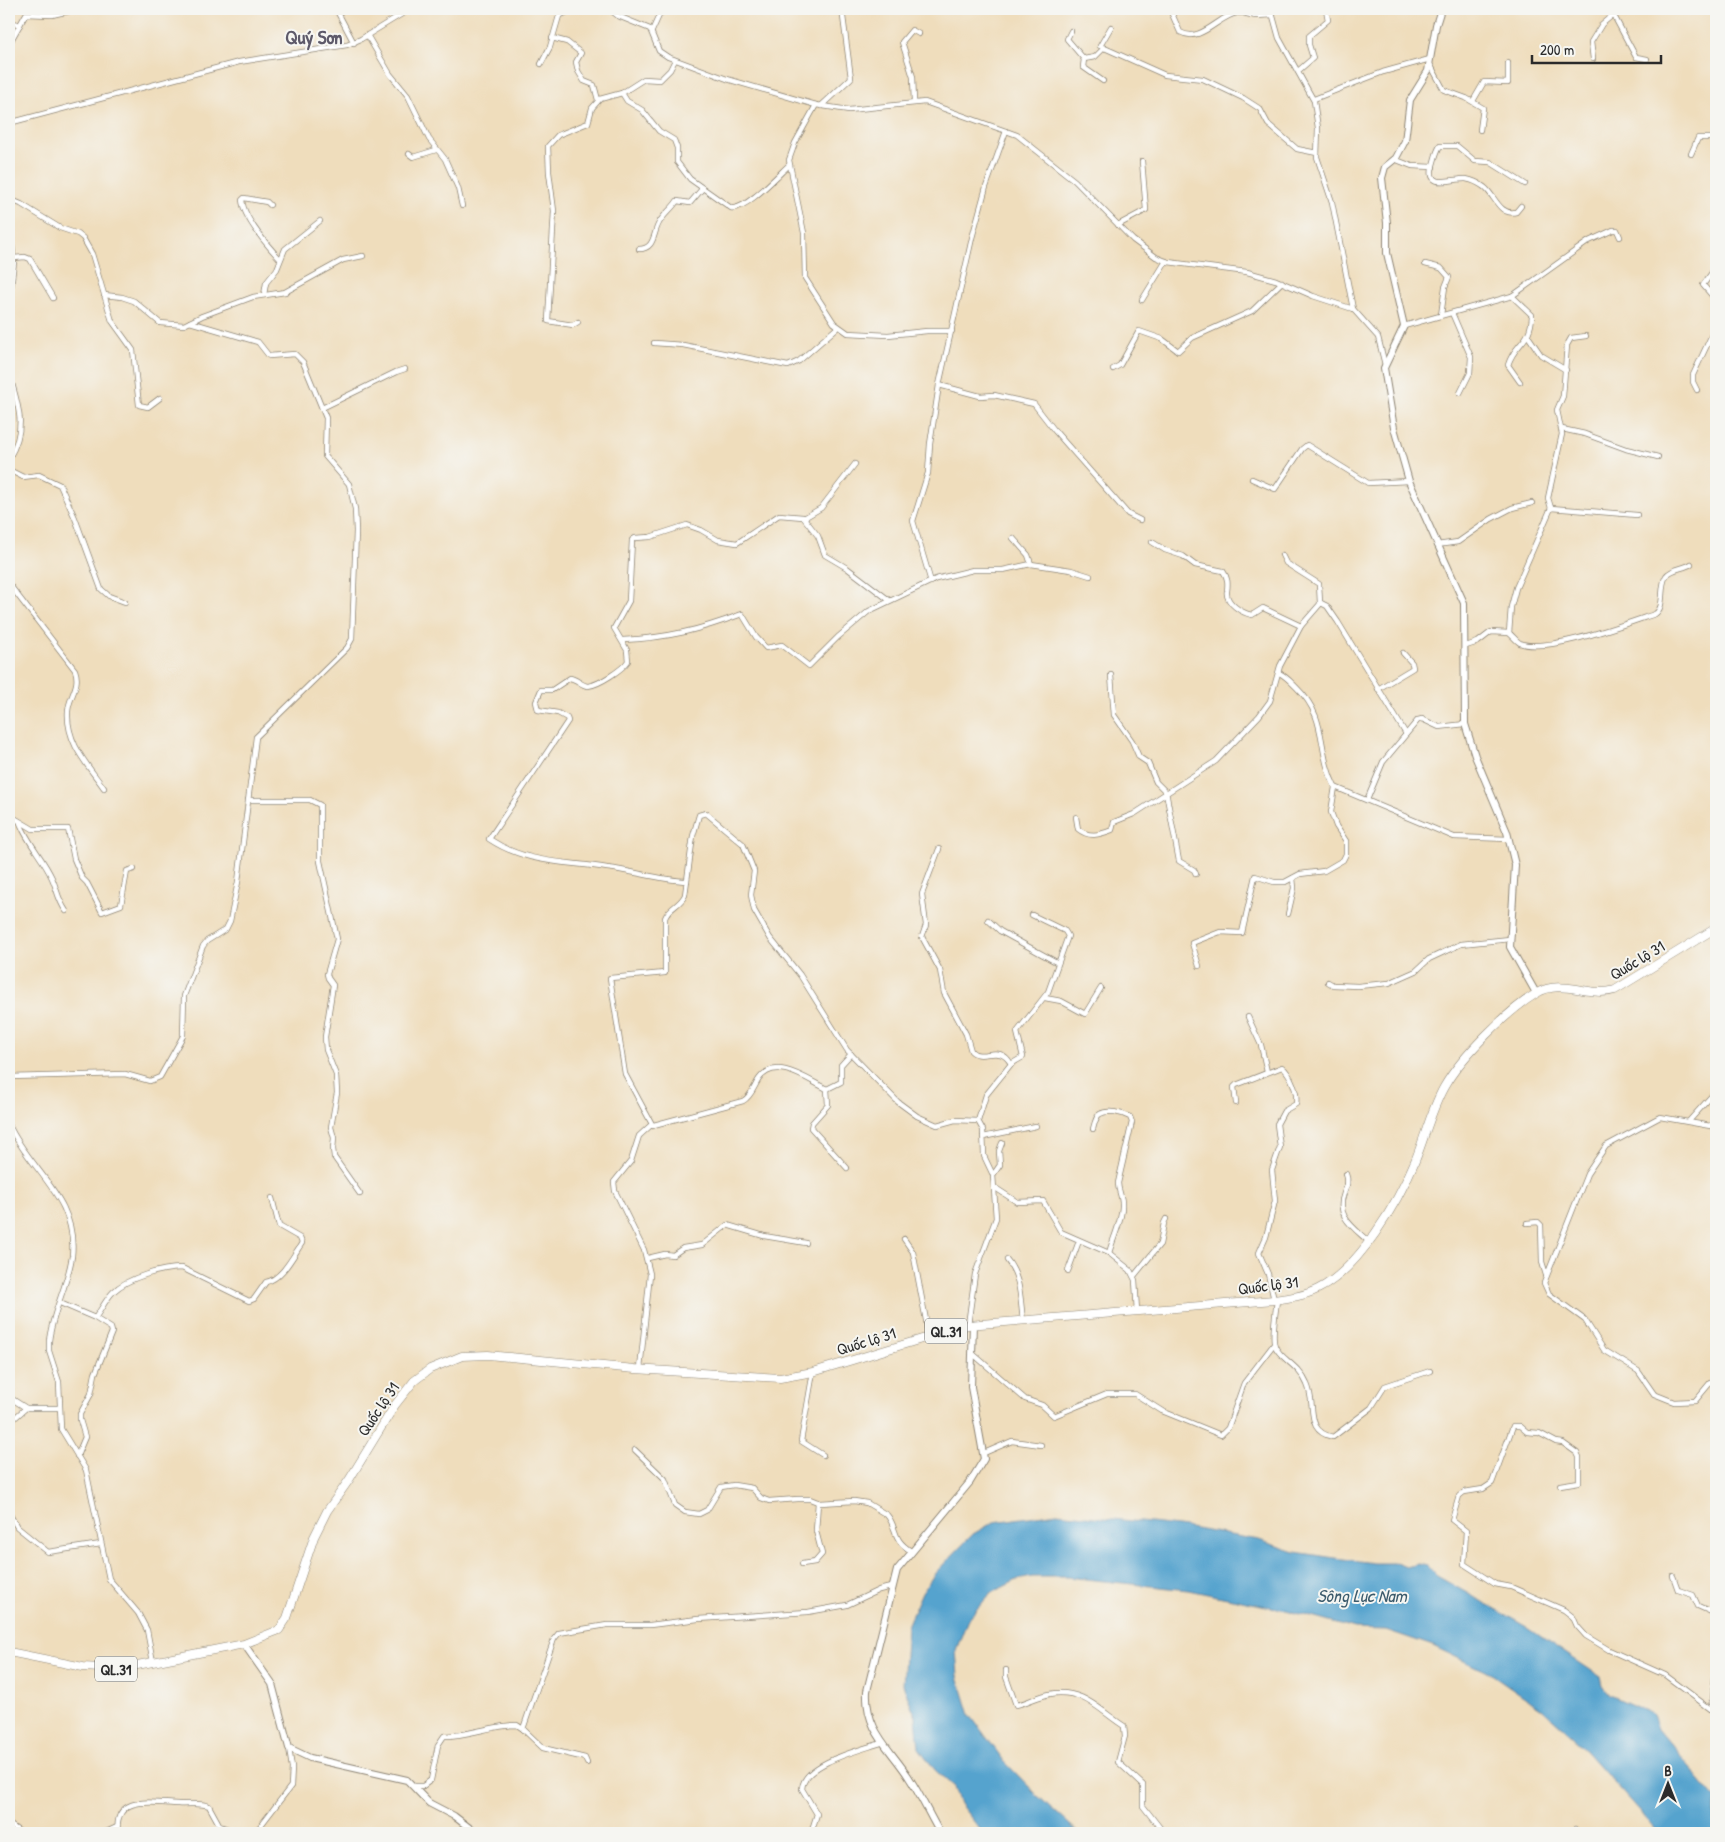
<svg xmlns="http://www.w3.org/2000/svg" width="1725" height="1842" viewBox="0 0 1725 1842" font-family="'Patrick Hand',sans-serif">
<rect width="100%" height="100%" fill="#f6f6f2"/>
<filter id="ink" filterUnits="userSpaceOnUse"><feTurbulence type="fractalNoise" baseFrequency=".02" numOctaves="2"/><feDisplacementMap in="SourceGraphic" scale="10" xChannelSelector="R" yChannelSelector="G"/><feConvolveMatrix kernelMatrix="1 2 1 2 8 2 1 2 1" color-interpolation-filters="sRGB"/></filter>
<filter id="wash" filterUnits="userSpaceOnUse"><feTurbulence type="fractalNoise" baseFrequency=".0096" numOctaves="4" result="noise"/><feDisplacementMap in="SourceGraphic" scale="20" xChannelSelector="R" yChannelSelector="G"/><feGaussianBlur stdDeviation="1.12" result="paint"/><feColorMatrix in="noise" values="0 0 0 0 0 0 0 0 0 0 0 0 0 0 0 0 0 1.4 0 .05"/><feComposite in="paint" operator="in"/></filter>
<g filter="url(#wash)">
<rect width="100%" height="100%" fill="#efddbc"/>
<!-- water -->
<path fill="#55a3ce" stroke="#40677c" d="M1057,1513L1178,1526L1259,1540L1295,1552L1335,1558L1374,1563H1396L1406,1567L1419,1564L1427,1566L1437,1576L1525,1626L1601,1677L1603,1686L1610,1695L1646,1711L1653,1716L1658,1729L1714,1796L1716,1799V1833H1659L1572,1736L1542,1709L1493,1675L1433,1646L1386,1630L1355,1629L1286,1610L1188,1590L1067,1577H1032L1017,1580L991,1593L968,1619L956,1650L958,1676L970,1715L1004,1761L1039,1797L1079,1833H983L960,1804L954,1787L935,1770L919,1748L916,1717L903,1685L907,1626L922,1592L936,1572L973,1534L994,1522Z"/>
</g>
<g filter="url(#ink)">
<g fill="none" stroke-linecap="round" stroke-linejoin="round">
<defs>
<g id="street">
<path d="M336,9L354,43"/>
<path d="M599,9H607"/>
<path d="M609,9L618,16L650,29L659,51L668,57L727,79L816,105L849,110L925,102L1017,135L1075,181L1133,240L1156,257L1168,262L1247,272L1276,280L1313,296L1353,309L1378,337L1385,365"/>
<path d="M1271,9L1279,38L1314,101L1318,128L1317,157L1332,202L1353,309"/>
<path d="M1172,14L1180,32C1201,44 1218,16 1237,13C1244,12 1250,16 1257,16C1262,16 1267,15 1273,15"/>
<path d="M1613,14L1636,57L1647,59"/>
<path d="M9,21L20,25"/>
<path d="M1111,27L1100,46L1165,75L1203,79L1243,98L1260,109L1268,124L1297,149L1317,153"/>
<path d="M652,31L662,9"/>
<path d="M1071,31L1067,39L1084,59L1095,57L1104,48"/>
<path d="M367,35L390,74L408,96L429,139L445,159L458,188L462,206"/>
<path d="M552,38L567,42L581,53L576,62L578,71L584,81L594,85L598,100"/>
<path d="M9,44L26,14L52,15L78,9"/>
<path d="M1084,59L1083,67L1103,81"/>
<path d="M1593,59L1591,42L1602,24L1620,9"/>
<path d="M541,64L550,47L559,16L573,9"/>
<path d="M1430,64L1444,90L1466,98L1483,108L1480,130"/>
<path d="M1298,71L1313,58L1309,45V36L1328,20L1326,9"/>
<path d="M622,93L627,101L642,110L659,131L674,140L677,148V162L690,179L731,208C745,211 777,176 789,165"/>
<path d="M1314,99L1383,72L1430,59"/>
<path d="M1473,101L1484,82L1508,83V63"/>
<path d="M914,102L913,77L902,42L912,30L919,34"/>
<path d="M816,105L795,143L789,160L804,233L805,278L834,323L848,333L888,335L927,331H952"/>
<path d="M821,106L851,78L842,9"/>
<path d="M9,123L239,62L347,45L361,39L410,9"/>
<path d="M409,154L413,157L436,150"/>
<path d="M1691,154L1698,138H1716"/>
<path d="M1394,159L1412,166L1433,167"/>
<path d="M9,199L21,204L60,228L78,234L83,238L92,254L112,321L133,350L139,405L148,407L160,398"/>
<path d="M270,205L267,202L244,198L242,200C244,219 267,245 280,259"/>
<path d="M1521,206L1516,212C1499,216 1495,195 1484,187C1480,184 1472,180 1466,179C1454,178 1425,191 1433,165C1435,159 1436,152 1440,146H1457L1475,161L1490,162L1525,184"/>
<path d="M9,220L14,262L9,304"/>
<path d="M1118,225L1146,210L1142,161"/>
<path d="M639,249C655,249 653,233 659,223C663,215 672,209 677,201L690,203L702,189"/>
<path d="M14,258L25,257L30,259L53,298"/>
<path d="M1425,264L1441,268L1449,277L1445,287L1441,315"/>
<path d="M1716,267L1703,285L1716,300"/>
<path d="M104,295L122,297L134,301L160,323L184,325L202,316L253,297L285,292L343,260L363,256"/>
<path d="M264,295L266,283L277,269L285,249L320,221"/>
<path d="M1512,296L1532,315C1531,344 1515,342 1508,365L1520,382"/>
<path d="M1142,300L1166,261"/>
<path d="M1452,313L1471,357L1470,373L1460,393"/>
<path d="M578,322L573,325L548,321L554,211L549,172L548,146L558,135L588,123L592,108L600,99L622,93L644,79L660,80L670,70L675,60"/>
<path d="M1404,326L1512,296L1589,241L1613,230H1617L1620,237"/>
<path d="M1528,336L1541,355L1566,370"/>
<path d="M654,343L683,345L788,366L799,361L838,327"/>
<path d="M1113,369L1120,365L1139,331L1162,339L1178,351L1192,338L1252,311L1282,282"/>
<path d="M9,373C18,406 28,427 9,458"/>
<path d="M939,385L980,396L994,395L1034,404L1055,431L1128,514L1140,520"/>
<path d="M1697,390L1693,382V375L1716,326"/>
<path d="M322,408L396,372L405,369"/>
<path d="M1562,429L1585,434L1626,449L1658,457"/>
<path d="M9,470L23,477L39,475L60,485L75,518L101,589L109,596L125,602"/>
<path d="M1252,479L1275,489L1302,449L1307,445L1368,483L1409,481"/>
<path d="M1551,508L1548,498L1562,434L1557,410L1563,396L1567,345L1571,338L1586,336"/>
<path d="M804,518L821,508L855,464"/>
<path d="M1013,538L1028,555L1031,564"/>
<path d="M1152,542L1165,550L1183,556L1195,565L1223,571C1228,578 1228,583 1227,591C1225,603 1242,613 1252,615L1263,608L1301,626"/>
<path d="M1437,545L1458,542L1491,519L1512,508L1532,503"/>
<path d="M1282,555L1286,563L1319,584L1320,603"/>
<path d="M931,582L913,521L928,473L930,444L939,385L972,238L986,187L1006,131"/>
<path d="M9,584L75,670C81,686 69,696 68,711C66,743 87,764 104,788"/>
<path d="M1509,633L1511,607L1516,588L1551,508L1637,515"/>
<path d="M623,640C667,638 700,630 742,614L756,637L766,648L782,645L809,666L838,637L869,611L936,579L973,570H1003L1031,564L1071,570L1090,576"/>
<path d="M1466,646L1478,642L1491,632L1509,633C1513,636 1516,641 1520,643C1546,654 1628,623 1655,614C1666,607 1659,587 1666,576C1672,568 1684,569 1691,564"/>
<path d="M1279,673C1286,676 1291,682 1297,688C1329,719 1316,750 1335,787L1454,837L1509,839"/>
<path d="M1111,675L1114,715L1132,741L1139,757L1148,763L1156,782L1166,792L1179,861L1194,870L1196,874"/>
<path d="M1378,689L1413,668L1412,663L1403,653"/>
<path d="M248,800H310L320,805V861L337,939L327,974L328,978L333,985L325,1037L326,1050L336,1075L337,1093L331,1127L334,1138L333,1149L334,1157L360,1194"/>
<path d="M1367,800L1383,762L1418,720L1422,719L1439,727L1465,724"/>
<path d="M1076,817L1078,829C1089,838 1099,835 1112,830L1114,822L1134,814L1216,761L1259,716L1270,701L1280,666L1301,626L1321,603L1327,606L1338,622L1406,734"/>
<path d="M9,819H16L33,829H68L74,859L82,878L87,883L102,912L121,905L127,871L134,869"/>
<path d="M20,823C29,845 43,858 52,878C57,889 58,900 66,911"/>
<path d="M939,849L922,894L926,925L922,937L940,970L944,993L966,1034L971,1051C982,1062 1000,1043 1011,1064L986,1095L978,1121"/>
<path d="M687,881C660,880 634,871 607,868C564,861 527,864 489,839L568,721L567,718L558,713L538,710L536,702L541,690H552L570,678C577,679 582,686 588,686C599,685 623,669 628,661L627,650L614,628L629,601L632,540L635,538L650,537L687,525L701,530L718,540L737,543L779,515L803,517L818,536L825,555L847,568L889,600"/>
<path d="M1288,914L1294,888L1293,878"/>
<path d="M988,920L1000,931L1058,963"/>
<path d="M1199,966L1192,943L1220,932L1242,933L1255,876L1274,882H1285L1300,874L1324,871L1343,860L1346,854V841L1336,826L1331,812L1335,787"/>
<path d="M1328,982L1333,985L1358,986L1389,983L1416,971L1429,959L1461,944L1510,939"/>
<path d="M1045,998L1061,1001L1085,1014L1101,988"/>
<path d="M1248,1017L1261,1045L1267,1072"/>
<path d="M1011,1064L1023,1057L1017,1032L1048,992L1068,936L1065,931L1032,915"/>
<path d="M9,1077L125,1074L150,1081L160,1077L183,1036L184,996L203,946L207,941L226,929L230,921L238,882L256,737L347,648L352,639L356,531L355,509L349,484L325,456L326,418L303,362L295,354L269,356L258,342L190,322"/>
<path d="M827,1089L828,1105L812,1123L811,1128L847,1168"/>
<path d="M1236,1103L1234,1087L1236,1085L1282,1067C1291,1074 1298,1093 1296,1104L1284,1111L1277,1124L1280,1147L1272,1170L1275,1201L1266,1237L1259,1253L1268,1274L1274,1300"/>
<path d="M1689,1121L1716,1091"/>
<path d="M9,1125C30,1171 78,1198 72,1256C68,1285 52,1312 49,1341V1351L59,1382L61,1429L86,1470L109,1579L138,1613L147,1630L153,1662"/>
<path d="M653,1126L625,1074L610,978L665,973V918C669,907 680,906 685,895L693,836L699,815L706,813L743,844L754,871L751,895L754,910L770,938L800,975L847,1050L898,1102L917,1116L937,1125L955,1120L978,1121L983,1130L984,1156L993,1175L996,1218L975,1274L968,1325"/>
<path d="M1716,1127L1660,1117L1606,1146L1587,1174L1544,1283L1549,1294L1585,1320L1604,1350L1638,1371L1654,1394L1674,1402L1695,1401L1710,1383L1716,1382"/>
<path d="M1093,1129C1094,1125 1096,1116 1100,1114C1108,1109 1122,1113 1130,1117L1132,1122L1118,1183C1118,1191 1122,1196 1122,1203C1123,1219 1113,1238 1109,1253"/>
<path d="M983,1137L1036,1126"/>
<path d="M1346,1174C1349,1181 1347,1186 1344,1193C1335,1216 1353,1227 1368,1241"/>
<path d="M993,1175L1000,1165L999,1151L1002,1143"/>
<path d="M994,1187L1017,1202L1043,1201L1061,1232L1109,1253L1130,1270L1135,1280L1137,1311"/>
<path d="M1527,1223L1538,1222L1541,1225L1542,1262L1546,1275"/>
<path d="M904,1239L913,1252L929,1336"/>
<path d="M648,1258L665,1254L673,1255L683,1248L702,1245L727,1225L764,1236L806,1243"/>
<path d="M1007,1260C1021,1277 1020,1298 1023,1320"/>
<path d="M1068,1271L1079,1241"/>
<path d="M1134,1276L1160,1244L1164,1223L1166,1219"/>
<path d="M1277,1300C1276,1311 1271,1337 1275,1346C1280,1359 1299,1365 1307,1384C1317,1406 1304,1431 1333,1437L1371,1408L1385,1386L1430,1371"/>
<path d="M60,1303L95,1318C101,1310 106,1299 113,1292C127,1278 162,1268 182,1268L249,1301L254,1299L266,1282C282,1279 293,1256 302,1243L300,1238L279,1226L272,1198"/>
<path d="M972,1353L1025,1399L1042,1405L1054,1416L1107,1394H1135L1162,1411L1221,1435L1228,1428L1244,1383L1274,1344"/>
<path d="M640,1369L650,1274L644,1250L615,1191L614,1182L631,1161L639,1136L650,1126L743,1101C752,1096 754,1086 759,1079C776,1055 809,1081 827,1089L841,1082V1065L851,1054"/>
<path d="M813,1372L801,1441L823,1455"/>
<path d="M9,1397L26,1408"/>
<path d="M9,1423L26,1408H59"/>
<path d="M635,1450L665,1479L675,1505L685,1512L699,1514L707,1510L721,1487L734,1485L752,1488L761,1498L769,1501L798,1499H810L820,1503L854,1501L867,1503L887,1515C898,1528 891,1539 911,1551"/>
<path d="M984,1453L1012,1441L1041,1445"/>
<path d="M77,1456L85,1437L80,1420V1414L91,1394L95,1374L112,1332L111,1328L95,1318"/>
<path d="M1560,1485L1579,1482V1457L1577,1453L1563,1443L1556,1442L1539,1433L1527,1432L1520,1426H1513L1492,1483L1483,1489L1464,1492L1459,1496L1452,1520L1466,1531L1464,1564L1495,1584L1511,1587L1564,1610L1573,1617L1577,1626L1586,1636L1609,1650L1665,1675L1716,1713"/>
<path d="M9,1513L17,1527L48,1552L101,1544"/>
<path d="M802,1564L815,1562L822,1554L816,1531L818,1502"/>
<path d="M1673,1576L1678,1590L1693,1595L1698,1606L1716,1614"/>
<path d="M1006,1670V1677L1016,1705C1027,1703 1038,1696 1050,1694C1083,1688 1100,1711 1124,1726L1125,1736L1118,1762L1143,1785V1806L1164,1833"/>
<path d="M1712,1710L1716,1665"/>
<path d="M523,1729L543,1748L585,1758L587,1763"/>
<path d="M413,1786H423L431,1780L438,1745L444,1736C469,1736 492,1725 517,1725L523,1729L554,1639L559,1633L607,1625H650L698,1619L808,1612L847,1605L879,1590L891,1587"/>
<path d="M9,1824L20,1832"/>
<path d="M104,1833L117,1827"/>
<path d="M118,1833C113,1794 152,1803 178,1804C188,1805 199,1802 209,1806L220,1826L239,1833"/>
<path d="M255,1833L291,1786L292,1768L289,1748"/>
<path d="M811,1833L817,1814L802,1789C803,1763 861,1750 881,1743"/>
<path d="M1572,1833L1576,1829"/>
</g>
<g id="secondary">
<path d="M1441,9L1436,25L1428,71L1410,100L1405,141L1396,158L1385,167L1382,178L1387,223V253L1404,326L1384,368L1394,428L1409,481L1464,603L1465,724L1475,756L1507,832L1515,865L1510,947L1536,993"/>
<path d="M244,1644L272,1684L289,1748L310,1758L407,1780L429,1803L454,1816L476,1833"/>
<path d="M940,1833C929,1814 920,1794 908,1776C889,1747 865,1730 867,1691L897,1570L970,1482L984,1459L971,1387L973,1324"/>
</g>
<path id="highway" d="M9,1652L83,1667L117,1669L244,1644L279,1630L287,1618L314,1537L327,1511L349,1480L395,1405L414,1381L430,1369L462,1356L488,1355L635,1369L780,1378L813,1372L968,1325L1274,1300C1289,1298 1304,1296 1318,1289C1359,1269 1398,1202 1415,1161C1425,1137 1431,1110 1444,1087C1461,1057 1507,1011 1537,993C1561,978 1590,998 1615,990L1716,928"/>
</defs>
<!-- street casing -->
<use href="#street" stroke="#8d8474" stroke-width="6"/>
<!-- secondary casing -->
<use href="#secondary" stroke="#8d8474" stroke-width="8"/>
<!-- highway casing -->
<use href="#highway" stroke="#8d8474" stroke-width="9"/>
<!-- street -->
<use href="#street" stroke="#fff" stroke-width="4.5"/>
<!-- secondary -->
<use href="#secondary" stroke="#fff" stroke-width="6"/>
<!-- highway -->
<use href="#highway" stroke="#fff" stroke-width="8"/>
</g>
</g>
<g text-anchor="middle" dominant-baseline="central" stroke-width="4" stroke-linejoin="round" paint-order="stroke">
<!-- shield labels -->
<g fill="#f6f6f2" stroke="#686867" stroke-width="1">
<rect x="925" y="1318.5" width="42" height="25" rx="4"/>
<rect x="95" y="1656.5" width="42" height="25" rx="4"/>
</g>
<g font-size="15" font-weight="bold" fill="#2b2b2b">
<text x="946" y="1331">QL.31</text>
<text x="116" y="1669">QL.31</text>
</g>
<!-- street labels -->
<g font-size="16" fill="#2b2b2b" stroke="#f6f6f2">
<text transform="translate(1637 960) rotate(-31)">Quốc lộ 31</text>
<text transform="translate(1268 1285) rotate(-7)">Quốc lộ 31</text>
<text transform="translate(866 1341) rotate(-17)">Quốc lộ 31</text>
<text transform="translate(378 1409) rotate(-56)">Quốc lộ 31</text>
</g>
<!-- water labels -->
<g font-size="18" font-style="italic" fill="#3c5b6c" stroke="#f6f6f2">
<text x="1362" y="1595">Sông Lục Nam</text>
</g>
<!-- quarter labels -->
<g font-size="19" font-weight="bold" fill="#5e5a6a" stroke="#f6f6f2">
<text x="314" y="37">Quý Sơn</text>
</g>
</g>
<!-- margin -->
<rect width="1725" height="1842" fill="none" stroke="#f6f6f2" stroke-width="30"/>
<!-- north arrow -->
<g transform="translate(1668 1784)" stroke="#f6f6f2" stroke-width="4" paint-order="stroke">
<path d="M0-4L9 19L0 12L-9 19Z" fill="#2b2b2b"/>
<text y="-8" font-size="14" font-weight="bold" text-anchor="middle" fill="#2b2b2b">B</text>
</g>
<!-- scale -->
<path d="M1532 55v8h129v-8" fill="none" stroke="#2b2b2b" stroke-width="2.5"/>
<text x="1540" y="55" font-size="15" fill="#2b2b2b" stroke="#f6f6f2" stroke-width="4" paint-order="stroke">200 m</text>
</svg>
